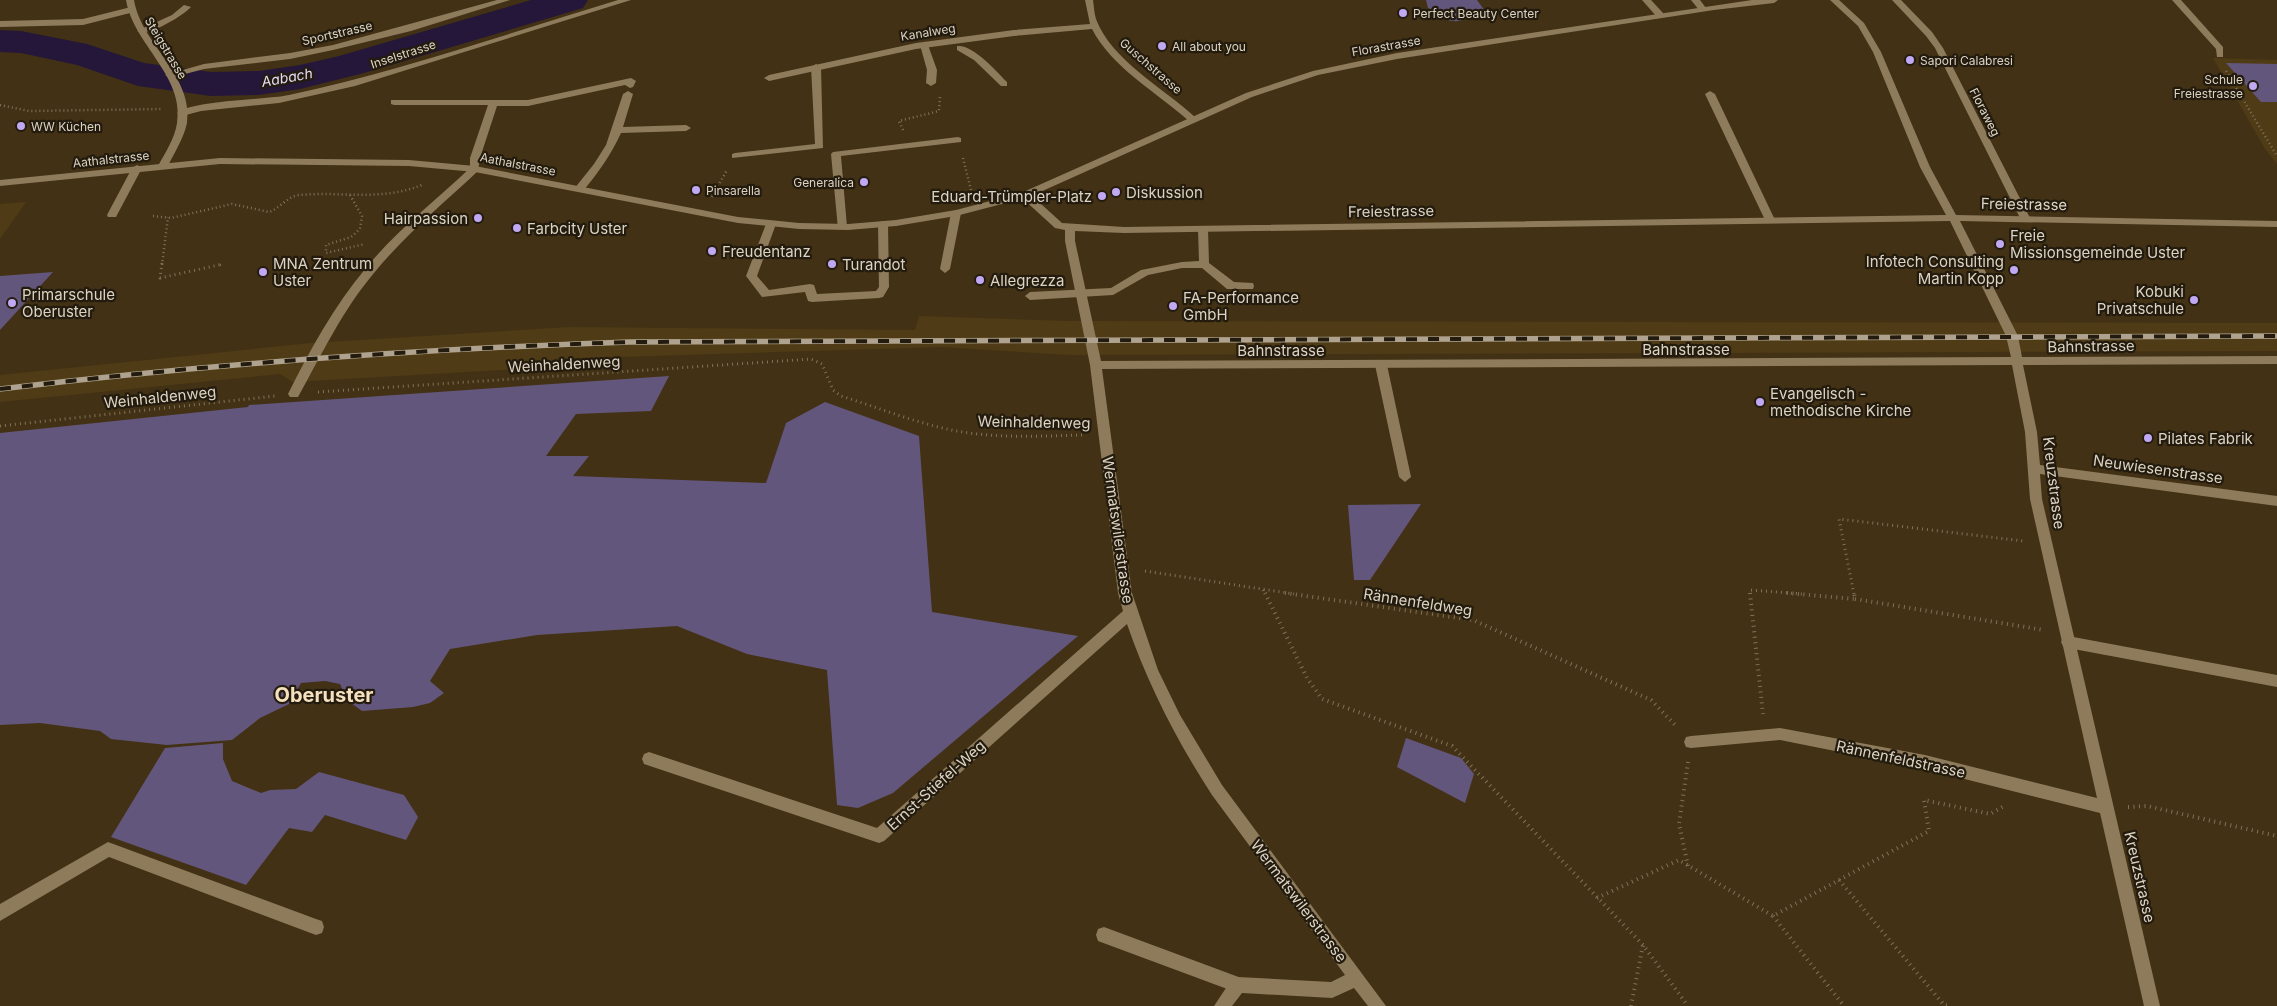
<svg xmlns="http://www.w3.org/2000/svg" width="2277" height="1006" viewBox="0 0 2277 1006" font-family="Inter,sans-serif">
<rect width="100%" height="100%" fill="#423114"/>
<!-- built -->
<g fill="#4f3b15">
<path d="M2213,58L2277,60V164L2265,149Z"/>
<path d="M26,202L0,239V204Z"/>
<path d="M919,316L1070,321L2277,323V351L1070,355L942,347L554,359L551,367L293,382L280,374L0,402V375L311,343L569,327L915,330Z"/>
</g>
<!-- green -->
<g fill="#63567c">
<path d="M1426,0H1477L1485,11C1458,23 1453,27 1428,8Z"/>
<path d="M2226,63L2277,64V102H2261Z"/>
<path d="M53,272L0,330V276Z"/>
<path d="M669,376L651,411L576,414L546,456H589L573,476L766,483L786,423L825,402L919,436L932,612L1078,636L893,793L858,808L837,805L827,670L747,654L677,626L537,635L450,649L430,681L444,693L430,703L413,707L362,711L347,700L340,684L325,681L301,683L289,704L260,718L232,740L167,745L111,739L100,731L40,723L0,725V433L248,407L249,405Z"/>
<path d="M1421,504L1370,580H1354L1348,505Z"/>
<path d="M1406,738L1461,758L1474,774L1465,803L1397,767Z"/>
<path d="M223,743V759L232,781L261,793L270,790L296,789L319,772L404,795L418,817L406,840L325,815L312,832L289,828L246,885L111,837L165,748Z"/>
</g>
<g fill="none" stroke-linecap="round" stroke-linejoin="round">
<!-- river -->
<path fill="#25173a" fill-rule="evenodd" d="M531,0H588L583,8L364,73L300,89L259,95L211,96L138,86L77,65L21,53L0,52V30L21,31L87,44L144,63L211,72L259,71L300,65L339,56Z"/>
<!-- path-far2 -->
<g stroke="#80725a" stroke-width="2.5" stroke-dasharray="1 3" stroke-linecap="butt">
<path d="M2226,71L2277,156"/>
<path d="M0,105L29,111L162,109"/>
<path d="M903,130L899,121L939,111L940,97"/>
<path d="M963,158L971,190"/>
<path d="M350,195L362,216L360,229L351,237L326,245V253L365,244"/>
<path d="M712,197L727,170"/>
<path d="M153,216L171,218L232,204L269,212C279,209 288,196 299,195C342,191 383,202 424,184"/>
<path d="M162,265L168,217"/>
<path d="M220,265L223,264"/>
</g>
<!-- path-far1 -->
<g stroke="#80725a" stroke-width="3" stroke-dasharray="1 4" stroke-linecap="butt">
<path d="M162,263L160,278L223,264"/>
<path d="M318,392L811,359L822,364L833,390L841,396C883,409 925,427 969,433C1007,438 1045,436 1083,435"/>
<path d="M0,426L275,396"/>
<path d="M1145,571L1294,594"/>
<path d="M1263,590L1265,594"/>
<path d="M1750,594V590L1802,594"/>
<path d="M1854,594L1839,519L2023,541"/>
</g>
<!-- path -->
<g stroke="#80725a" stroke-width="4" stroke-dasharray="1 4.5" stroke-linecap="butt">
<path d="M1265,593L1307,678L1322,699L1452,746L1643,945L1688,1006"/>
<path d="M1285,593L1473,620L1651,700L1677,727"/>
<path d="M1750,593L1763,714"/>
<path d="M1787,593L1855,599L1854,593"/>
<path d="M1855,599L2044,630"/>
<path d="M1688,762L1679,824L1688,866"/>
<path d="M2128,807L2147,806L2277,836"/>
<path d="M1839,880L1929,831L1924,800L1990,814L2006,805"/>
<path d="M1597,898L1679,860L1773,916L1839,880L1944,1005L1950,1006"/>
<path d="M1773,916L1844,1006"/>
<path d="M1631,1006L1643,945"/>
</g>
<!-- service -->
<g fill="#8e7b5c" fill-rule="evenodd">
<path d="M1642,0H1651L1663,13V17H1657Z"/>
<path d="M1691,0H1700L1706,8L1699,10Z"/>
<path d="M1892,0H1901L1932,32L1943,48L2030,218L2029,220H2021L1935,48L1926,36Z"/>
<path d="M2172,0H2181L2223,47V57H2217L2216,49Z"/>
<path d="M184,5L191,7C183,16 146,38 137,31L172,15Z"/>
<path d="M924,42L928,45L937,70L936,83L931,86L926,83L927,70L920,45Z"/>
<path d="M957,46C973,44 996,71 1007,82V86H1001L974,60L957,50Z"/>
<path d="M816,64L821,67L823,148L732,158V154L735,153L815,144L811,67Z"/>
<path d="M631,78L636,81L633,87L630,88L625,85L528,106H497L480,158L478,171C443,204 405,235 374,273C342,311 322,354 298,397H290L288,394C310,350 334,306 366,268C396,231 435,201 470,168V158L488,105H394L391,104V100H528Z"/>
<path d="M628,91L633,94L623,127L686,125L691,128L686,131L621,133C611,155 598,173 583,191H575L574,189L594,164L606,145L623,94Z"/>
<path d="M1710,91L1715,94L1775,220L1774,222L1770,223L1765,220L1705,94Z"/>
<path d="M958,137L961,138V142L841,156L847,227L846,229H838L831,154L833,152Z"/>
<path d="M137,165L142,168L117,215L116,217H108L107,215L132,168Z"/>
<path d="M956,210L961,213L950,269L945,273L940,269L951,213Z"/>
<path d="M771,221L776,224L757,276L769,290L810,284L814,285L817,294L876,291L879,287L878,224L883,221L888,224L889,287L883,297L879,298L812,302L808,301L805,292L762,297L746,276L766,224Z"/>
<path d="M1203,226L1208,229L1209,263L1234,282L1253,283L1254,286L1253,289H1227L1202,268H1182L1148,275L1113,295L1030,300L1025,296L1030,292L1111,288L1141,270L1182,262L1199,261L1198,229Z"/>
<path d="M1381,361L1387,365L1411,477L1405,482L1399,477L1375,365Z"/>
<path d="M2068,636L2277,675V687L2068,648L2063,646L2061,642L2063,638Z"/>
<path d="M108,842L316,919L322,921L324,927L322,933L316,935L109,857L0,921V904Z"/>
<path d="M1104,927L1244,979L1246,985L1244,991L1238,993L1098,941L1096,935L1098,929Z"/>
</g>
<!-- minor -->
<g fill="#8e7b5c" fill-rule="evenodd">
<path d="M497,0H510L411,31L333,50L290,59L204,69L170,78L165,75L204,64L290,53L333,45Z"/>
<path d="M618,0H631L355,86L279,103L201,111L182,116L177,113C193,100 265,100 289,95C400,71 509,33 618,0Z"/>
<path d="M1085,0H1093C1094,6 1094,13 1096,19C1111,60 1165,89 1196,118V122H1190C1158,93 1112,68 1092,29L1014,36L916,49L769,81L764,78L769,75L916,43L1014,30L1090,24Z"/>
<path d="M1830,0H1839L1864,23L1881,52L1930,167L1956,215L2277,221V227L1960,221L2018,336L2022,357L2277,356V364L2023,365L2037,432L2040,465L2277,496V506L2040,474L2042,499L2160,1006H2144L2100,813L1925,769L1780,740L1691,748L1686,747L1684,742L1686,737L1691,736L1780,728L1925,755L2097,798L2030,499L2025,432L2012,365L1102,369L1132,593L1158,670L1180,715L1222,785L1386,1006H1368L1354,988L1332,998L1242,993L1232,1006H1214L1232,979L1238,977L1331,982L1345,975L1212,795C1177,741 1148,685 1127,624L884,841L879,843L644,764L642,759L644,754L649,752L877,828L1123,611L1118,593L1090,365L1065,241V230L1055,228L1021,197V193H1029L1062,223L1124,227L1946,215L1920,167L1873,52L1858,26ZM1950,221L2006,336L2011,357L1101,361L1075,241V231L1124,233Z"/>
<path d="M131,7L134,8V12L83,25L0,27V21L83,19Z"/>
</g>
<!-- tertiary -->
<path fill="#8e7b5c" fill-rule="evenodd" d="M126,0H134C141,44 194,76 187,123C184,138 174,153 168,166L163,169L158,166C165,153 175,138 177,123C185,76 133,44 126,0Z"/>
<!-- secondary -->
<path fill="#8e7b5c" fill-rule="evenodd" d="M1752,0H1778L1774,3L1714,10L1397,59L1318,75L1252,97L1029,197L956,216L896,226L848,230L799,229L738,223L475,172L409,166L220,164L0,186V180L220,158L409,160L475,166L738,217L799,223L848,224L896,220L956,210L1021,193L1246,93L1313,71L1397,53Z"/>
<defs>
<path id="rail" d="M0,389C209,364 419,349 629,342L2277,336"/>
</defs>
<!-- rail casing -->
<use href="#rail" stroke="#afa28f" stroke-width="5.5"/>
<!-- rail -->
<use href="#rail" stroke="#221b0e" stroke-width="4" stroke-dasharray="11" stroke-linecap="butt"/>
</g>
<!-- markers -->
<g fill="#c1a8f3" stroke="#221b0e" stroke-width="2">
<circle cx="1403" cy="13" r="5"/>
<circle cx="1162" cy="46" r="5"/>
<circle cx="1910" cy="60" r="5"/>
<circle cx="2253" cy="86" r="5"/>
<circle cx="21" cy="126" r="5"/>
<circle cx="864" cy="182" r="5"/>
<circle cx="696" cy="190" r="5"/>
<circle cx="1116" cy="192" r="5"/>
<circle cx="1102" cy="196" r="5"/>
<circle cx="478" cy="218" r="5"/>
<circle cx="517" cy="228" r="5"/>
<circle cx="2000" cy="244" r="5"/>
<circle cx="712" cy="251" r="5"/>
<circle cx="832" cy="264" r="5"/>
<circle cx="2014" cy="270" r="5"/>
<circle cx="263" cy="272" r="5"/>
<circle cx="980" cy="280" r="5"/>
<circle cx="2194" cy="300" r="5"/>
<circle cx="12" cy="303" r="5"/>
<circle cx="1173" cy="306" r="5"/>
<circle cx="1760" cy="402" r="5"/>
<circle cx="2148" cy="438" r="5"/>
</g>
<g text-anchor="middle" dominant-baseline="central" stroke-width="4.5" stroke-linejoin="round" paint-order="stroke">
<!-- far-poi labels -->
<g font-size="12" fill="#ddd3c3" stroke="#221b0e" text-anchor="start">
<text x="1413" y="13">Perfect Beauty Center</text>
<text x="1172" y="46">All about you</text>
<text x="1920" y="60">Sapori Calabresi</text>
<text x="2243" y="79" text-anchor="end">Schule<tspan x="2243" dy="14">Freiestrasse</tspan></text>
<text x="31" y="126">WW Küchen</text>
<text x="854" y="182" text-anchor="end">Generalica</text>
<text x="706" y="190">Pinsarella</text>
</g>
<!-- far-street labels -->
<g font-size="12" fill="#ddd3c3" stroke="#221b0e">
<text transform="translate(928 32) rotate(-9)">Kanalweg</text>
<text transform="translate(337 33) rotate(-13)">Sportstrasse</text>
<text transform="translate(1386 46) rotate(-10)">Florastrasse</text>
<text transform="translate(166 48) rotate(59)">Steigstrasse</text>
<text transform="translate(403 54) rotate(-18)">Inselstrasse</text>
<text transform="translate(1151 66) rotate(41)">Guschstrasse</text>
<text transform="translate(1985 112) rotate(63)">Floraweg</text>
<text transform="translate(111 159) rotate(-6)">Aathalstrasse</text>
<text transform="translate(518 164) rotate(11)">Aathalstrasse</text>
</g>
<!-- far-water labels -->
<g font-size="14" font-style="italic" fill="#e4dbf7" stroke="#221b0e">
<text transform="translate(287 77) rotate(-10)">Aabach</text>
</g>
<!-- poi labels -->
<g font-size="15" fill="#ddd3c3" stroke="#221b0e" text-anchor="start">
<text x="1126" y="192">Diskussion</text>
<text x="1092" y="196" text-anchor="end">Eduard-Trümpler-Platz</text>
<text x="468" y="218" text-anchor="end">Hairpassion</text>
<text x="527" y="228">Farbcity Uster</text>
<text x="2010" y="235">Freie<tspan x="2010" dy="17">Missionsgemeinde Uster</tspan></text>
<text x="722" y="251">Freudentanz</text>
<text x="2004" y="261" text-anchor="end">Infotech Consulting<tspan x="2004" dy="17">Martin Kopp</tspan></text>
<text x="273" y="263">MNA Zentrum<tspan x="273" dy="17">Uster</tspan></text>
<text x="842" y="264">Turandot</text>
<text x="990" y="280">Allegrezza</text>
<text x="2184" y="291" text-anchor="end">Kobuki<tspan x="2184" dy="17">Privatschule</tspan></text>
<text x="22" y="294">Primarschule<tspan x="22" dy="17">Oberuster</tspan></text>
<text x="1183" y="297">FA-Performance<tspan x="1183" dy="17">GmbH</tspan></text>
<text x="1770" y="393">Evangelisch -<tspan x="1770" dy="17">methodische Kirche</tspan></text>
<text x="2158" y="438">Pilates Fabrik</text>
</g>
<!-- street labels -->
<g font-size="15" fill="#ddd3c3" stroke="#221b0e">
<text transform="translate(2024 204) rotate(1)">Freiestrasse</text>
<text transform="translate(1391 211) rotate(-1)">Freiestrasse</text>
<text transform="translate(2091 346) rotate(-1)">Bahnstrasse</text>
<text x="1686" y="349">Bahnstrasse</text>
<text x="1281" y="350">Bahnstrasse</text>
<text transform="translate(564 364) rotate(-3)">Weinhaldenweg</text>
<text transform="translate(160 397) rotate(-6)">Weinhaldenweg</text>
<text transform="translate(1034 422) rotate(1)">Weinhaldenweg</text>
<text transform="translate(2158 469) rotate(8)">Neuwiesenstrasse</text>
<text transform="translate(2054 483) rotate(83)">Kreuzstrasse</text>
<text transform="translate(1118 530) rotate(82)">Wermatswilerstrasse</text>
<text transform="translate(1418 602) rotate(9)">Rännenfeldweg</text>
<text transform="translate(1901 759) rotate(12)">Rännenfeldstrasse</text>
<text transform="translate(936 785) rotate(-42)">Ernst-Stiefel-Weg</text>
<text transform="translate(2140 877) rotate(77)">Kreuzstrasse</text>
<text transform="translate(1299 901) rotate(53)">Wermatswilerstrasse</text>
</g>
<!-- district labels -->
<g font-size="20" font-weight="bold" fill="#f6e1bf" stroke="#221b0e">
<text x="324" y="695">Oberuster</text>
</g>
</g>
</svg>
